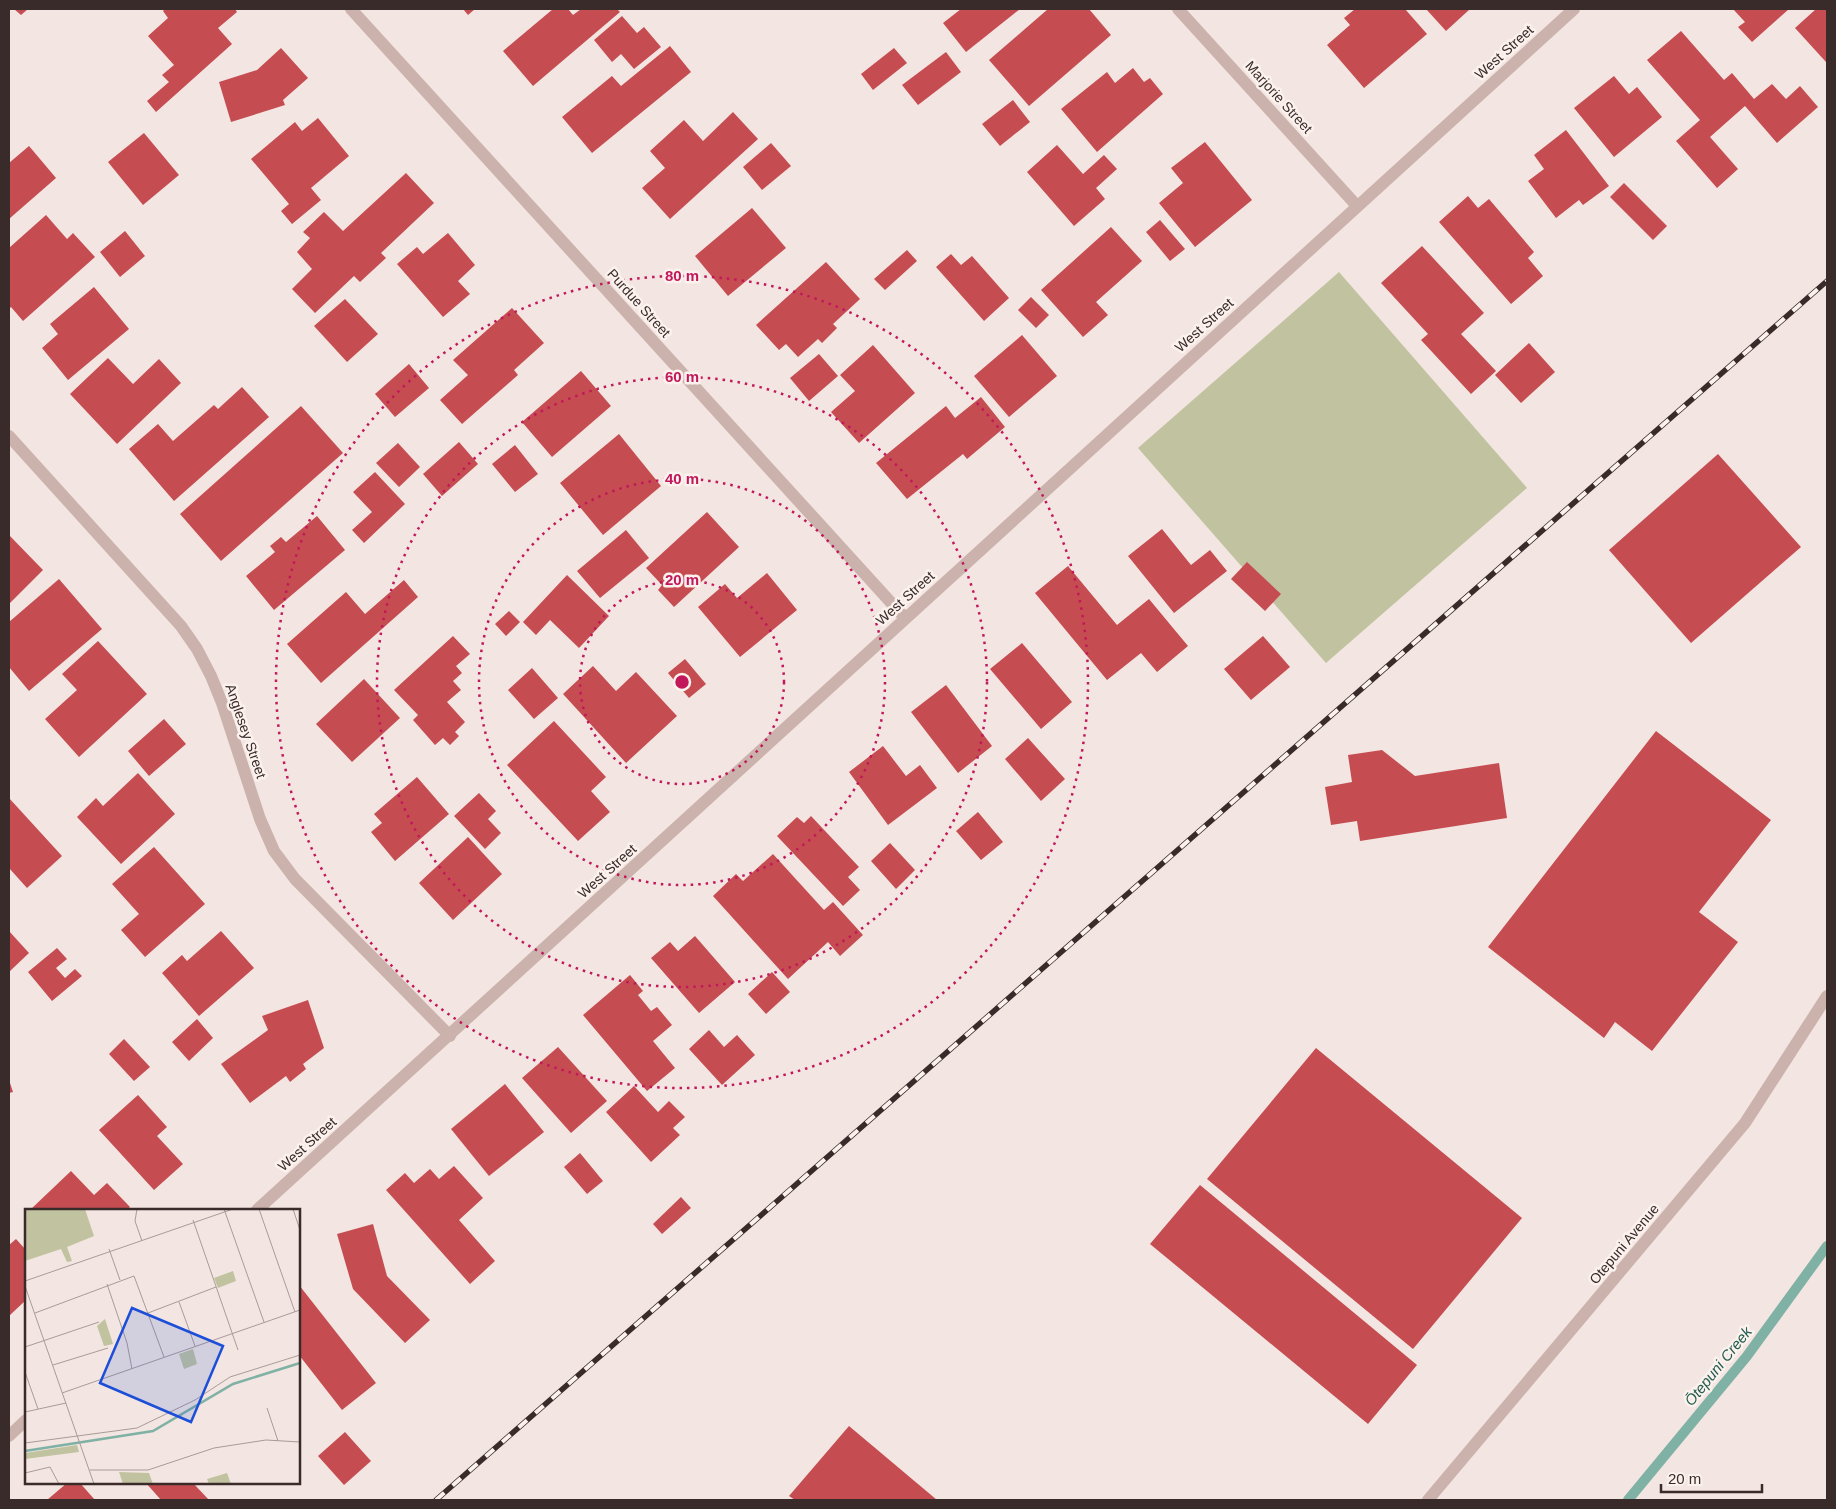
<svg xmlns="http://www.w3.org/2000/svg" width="1836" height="1509" viewBox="0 0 1836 1509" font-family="Helvetica,sans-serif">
<rect width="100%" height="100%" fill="#f3e5e1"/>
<!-- green -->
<path fill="#c1c3a0" d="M1339,272L1527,488L1326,663L1138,448Z"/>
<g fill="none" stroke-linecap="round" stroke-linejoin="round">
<!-- stream -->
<path stroke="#7fb1a5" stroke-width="10" d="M1628,1500L1747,1356L1827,1246"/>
</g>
<!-- building -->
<g fill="#c54d52">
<path d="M14,9H28L21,15Z"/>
<path d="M165,9H235L237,12L218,28L232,44L156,112L147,101L169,82L162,75L174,65L148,36L168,18L163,11Z"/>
<path d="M463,9H475L468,15Z"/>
<path d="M553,9H568L573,15L581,9H617L620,12L533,86L503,51Z"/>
<path d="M961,9H1020L966,52L943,23Z"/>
<path d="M1048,9H1089L1111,35L1029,106L989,60Z"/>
<path d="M1355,9H1405L1427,34L1364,88L1327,45L1350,25L1344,18Z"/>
<path d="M1426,9H1470L1446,31Z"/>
<path d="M1733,9H1789L1752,42L1738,27L1745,22Z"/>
<path d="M1816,9H1827V61L1826,62L1795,28Z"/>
<path d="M622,16L637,33L644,27L661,47L634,69L621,54L612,62L594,40Z"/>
<path d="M1681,31L1724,80L1732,73L1754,99L1772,84L1786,99L1800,86L1818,107L1777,143L1745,106L1710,137L1738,169L1717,188L1676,141L1700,120L1647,60Z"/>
<path d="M670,46L691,72L592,153L562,117L612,76L621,86Z"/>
<path d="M281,48L308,78L283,100L285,105L231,122L219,82L257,70Z"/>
<path d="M894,48L907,63L873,90L861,74Z"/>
<path d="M946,52L961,72L918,105L902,85Z"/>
<path d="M1133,68L1144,82L1150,78L1163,94L1097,152L1061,109L1107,72L1115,83Z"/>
<path d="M1614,76L1629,94L1637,87L1662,117L1614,157L1574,108Z"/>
<path d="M1013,100L1030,122L1000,146L982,124Z"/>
<path d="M733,112L758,139L670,219L642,188L665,168L650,151L684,120L703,141Z"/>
<path d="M318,118L349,156L311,188L321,200L292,224L281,211L289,204L251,159L295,122L302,131Z"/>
<path d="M1566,130L1609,186L1583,205L1579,200L1556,218L1528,181L1544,169L1534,155Z"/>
<path d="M144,133L179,175L143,205L108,162Z"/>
<path d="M1205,142L1252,200L1195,247L1159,203L1183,183L1171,168Z"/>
<path d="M771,143L791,166L762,190L743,167Z"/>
<path d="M1057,145L1083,174L1104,155L1117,169L1096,188L1105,199L1074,226L1027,172Z"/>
<path d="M29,146L56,178L9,219V163Z"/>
<path d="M406,173L434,203L381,253L386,258L360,282L354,276L315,313L292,289L312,269L297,252L310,238L303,232L324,212L343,231Z"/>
<path d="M1624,183L1667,226L1653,240L1610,197Z"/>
<path d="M1468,196L1478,208L1489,199L1534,252L1528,258L1543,276L1511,304L1439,222Z"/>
<path d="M752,208L786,248L728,296L695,256Z"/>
<path d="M46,215L67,239L73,233L95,257L23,321L11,307L9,309V248Z"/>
<path d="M1160,220L1185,249L1170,261L1146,232Z"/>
<path d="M1111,227L1142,261L1096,302L1108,315L1083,337L1041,290Z"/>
<path d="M125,231L145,256L120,277L100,252Z"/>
<path d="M448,233L475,265L458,281L470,294L443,317L397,264L417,247L423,254Z"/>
<path d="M1422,246L1484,313L1461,334L1496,371L1471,394L1421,340L1428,334L1381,283Z"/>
<path d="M907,250L917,261L885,290L874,279Z"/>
<path d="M951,254L961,265L972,256L1009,298L984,321L936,267Z"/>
<path d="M826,262L860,299L833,324L837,328L822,343L818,339L798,357L786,344L779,350L756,325Z"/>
<path d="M94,287L129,329L68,380L42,348L58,334L50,324Z"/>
<path d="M1031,297L1049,315L1036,328L1018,310Z"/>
<path d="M345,299L378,334L347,362L314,326Z"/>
<path d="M512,308L544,343L514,370L518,375L462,424L440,400L468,375L453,360Z"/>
<path d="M1022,335L1057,376L1009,417L974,376Z"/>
<path d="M1529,343L1555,372L1521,403L1495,375Z"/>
<path d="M873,345L915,393L859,443L831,412L855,391L840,375Z"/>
<path d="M819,354L838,376L809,401L790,378Z"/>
<path d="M108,358L133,384L159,359L181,383L117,444L70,394Z"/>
<path d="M409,364L429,388L395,417L375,394Z"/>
<path d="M581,371L611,406L552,457L522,422Z"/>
<path d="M242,387L269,417L174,501L129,449L158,424L173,441L214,405L218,409Z"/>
<path d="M981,397L1005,427L967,459L963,454L907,499L876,463L946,406L955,418Z"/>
<path d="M301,406L343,453L221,561L180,514Z"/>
<path d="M619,434L661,486L603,535L560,483Z"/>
<path d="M459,442L478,464L442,496L423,474Z"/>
<path d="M398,443L420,467L399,487L376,463Z"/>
<path d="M515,445L538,474L515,492L492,464Z"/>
<path d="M1718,454L1801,547L1691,643L1609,550Z"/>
<path d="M375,472L405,504L364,543L352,530L372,512L353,492Z"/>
<path d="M707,512L739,547L674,607L658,590L662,585L646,568Z"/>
<path d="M317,516L345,550L274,610L246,576L275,552L270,546L281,537L286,542Z"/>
<path d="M1162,529L1191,565L1210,550L1227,571L1174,613L1128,556Z"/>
<path d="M626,530L649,558L600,598L577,571Z"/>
<path d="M9,535L43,570L9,604Z"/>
<path d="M1247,562L1281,594L1265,611L1231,579Z"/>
<path d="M1068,566L1117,625L1149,599L1188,646L1157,672L1141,653L1107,680L1035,593Z"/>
<path d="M767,573L797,610L740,657L698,607L725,584L737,598Z"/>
<path d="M567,575L609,616L579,648L550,620L536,635L523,622Z"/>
<path d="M59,579L102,629L29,691L9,667V622Z"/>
<path d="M404,580L418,597L321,683L287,644L346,592L365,614Z"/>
<path d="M509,611L520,622L506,636L495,624Z"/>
<path d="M453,636L470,654L456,666L462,673L453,681L461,690L447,702L465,722L455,732L459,736L450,745L443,738L435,745L413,720L418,715L394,690Z"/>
<path d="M1263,636L1290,667L1251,700L1224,669Z"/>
<path d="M98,641L147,694L79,757L45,719L77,690L62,674Z"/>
<path d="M1022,643L1072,702L1041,729L990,669Z"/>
<path d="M685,659L706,684L689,698L668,673Z"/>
<path d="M593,666L616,691L636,672L677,716L626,763L563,694Z"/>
<path d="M532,668L558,698L534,719L508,690Z"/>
<path d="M364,679L400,718L352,762L316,724Z"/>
<path d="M946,685L992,746L958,773L911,712Z"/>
<path d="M164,719L186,744L149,776L128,751Z"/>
<path d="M554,721L606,777L591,791L610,812L578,841L507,765Z"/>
<path d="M1656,731L1771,820L1699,912L1738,942L1652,1051L1615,1022L1604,1038L1488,947Z"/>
<path d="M1028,738L1065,779L1041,801L1005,759Z"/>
<path d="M883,746L906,776L920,765L937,788L888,825L849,772Z"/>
<path d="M1382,750L1415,776L1499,763L1507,818L1360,841L1357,821L1331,825L1325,787L1352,782L1348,755Z"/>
<path d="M138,773L175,814L121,864L77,817L96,798L103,806Z"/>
<path d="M417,777L449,814L395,861L371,832L382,823L374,814Z"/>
<path d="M479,793L496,811L488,819L501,833L485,849L454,816Z"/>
<path d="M9,798L62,856L27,888L9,868Z"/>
<path d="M978,812L1003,842L981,860L956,831Z"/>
<path d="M811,816L859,867L848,877L860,890L843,906L777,836L797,817L804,823Z"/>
<path d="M468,837L502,874L453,920L419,883Z"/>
<path d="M890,843L915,870L896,889L871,861Z"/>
<path d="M154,847L205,904L145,957L121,930L139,914L112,884Z"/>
<path d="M773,854L824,910L833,902L863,935L840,956L828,942L788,979L713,896L736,874L743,881Z"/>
<path d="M9,931L29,953L9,972Z"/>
<path d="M221,931L254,968L199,1016L162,973L182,955L187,961Z"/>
<path d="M695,936L735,982L699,1013L651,958L670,942L678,951Z"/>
<path d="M57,948L67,959L56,968L65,978L75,969L82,976L52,1001L28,972Z"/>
<path d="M772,972L790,992L766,1014L748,994Z"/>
<path d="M630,975L643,991L638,995L651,1011L657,1007L672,1025L653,1041L675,1068L647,1091L583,1015Z"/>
<path d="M308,1000L324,1048L303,1064L306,1069L290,1082L286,1076L250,1103L221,1064L268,1030L262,1016Z"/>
<path d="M197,1019L213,1038L189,1061L172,1042Z"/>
<path d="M709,1030L724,1047L737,1035L755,1055L722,1085L689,1049Z"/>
<path d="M124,1039L150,1067L134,1081L109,1054Z"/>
<path d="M558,1047L607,1101L571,1133L522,1078Z"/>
<path d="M1316,1048L1522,1218L1413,1349L1207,1179Z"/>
<path d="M9,1080L13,1092L9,1093Z"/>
<path d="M505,1084L544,1132L489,1176L451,1129Z"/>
<path d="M634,1086L658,1112L669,1101L685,1117L673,1128L680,1135L651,1162L606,1112Z"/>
<path d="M138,1095L167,1127L157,1136L183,1164L154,1190L99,1130Z"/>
<path d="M580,1153L603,1181L587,1194L564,1167Z"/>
<path d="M454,1166L483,1198L459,1220L495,1261L470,1284L386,1190L405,1173L414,1183L430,1169L439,1179Z"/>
<path d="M71,1171L94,1195L107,1183L130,1207L127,1210H30Z"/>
<path d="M1200,1185L1417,1365L1368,1424L1150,1244Z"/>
<path d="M681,1197L691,1208L662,1234L653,1224Z"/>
<path d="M373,1224L387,1276L430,1320L405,1343L353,1289L337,1234Z"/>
<path d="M16,1239L26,1250V1300L9,1316V1245Z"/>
<path d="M299,1285L376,1383L342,1410L299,1355Z"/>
<path d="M849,1426L937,1500H795L789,1496Z"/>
<path d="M345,1432L371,1461L344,1485L318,1456Z"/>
<path d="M67,1483H80L95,1500H47Z"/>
<path d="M146,1483H193L209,1500H161Z"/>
</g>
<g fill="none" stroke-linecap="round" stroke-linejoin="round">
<!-- street -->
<g stroke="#ccb2ac" stroke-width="12">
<path d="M351,9L905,618"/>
<path d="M1178,9L1357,206"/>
<path d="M9,436L181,626L197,649L211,676L222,703L260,819L274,851L295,879L450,1036"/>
<path d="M257,1210L1574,9"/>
<path d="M9,1436L26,1420"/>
<path d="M1428,1500L1745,1123L1827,996"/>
</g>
<defs>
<path id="rail" d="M436,1500L1827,281"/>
</defs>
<!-- rail casing -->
<use href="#rail" stroke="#3a2b2b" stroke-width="5.5"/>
<!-- rail -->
<use href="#rail" stroke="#fbf1ed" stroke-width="4" stroke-dasharray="11" stroke-linecap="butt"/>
</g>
<!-- distance rings -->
<g fill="none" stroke="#c2185b" stroke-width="2.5" stroke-dasharray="2.5 5">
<circle cx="682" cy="682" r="102"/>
<circle cx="682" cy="682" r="203"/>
<circle cx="682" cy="682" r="305"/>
<circle cx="682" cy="682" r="406"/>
</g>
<g text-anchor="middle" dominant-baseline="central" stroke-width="5" stroke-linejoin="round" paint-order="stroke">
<!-- street labels -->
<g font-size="14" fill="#3a2b2b" stroke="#fbf1ed">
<text transform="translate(1504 52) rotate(-42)">West Street</text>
<text transform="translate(1279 97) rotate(48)">Marjorie Street</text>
<text transform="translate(639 303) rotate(48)">Purdue Street</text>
<text transform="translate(1204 325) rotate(-42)">West Street</text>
<text transform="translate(905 598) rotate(-42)">West Street</text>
<text transform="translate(246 731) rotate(71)">Anglesey Street</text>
<text transform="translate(607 871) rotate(-42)">West Street</text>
<text transform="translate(307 1144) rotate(-42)">West Street</text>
<text transform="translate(1624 1244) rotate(-50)">Otepuni Avenue</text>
</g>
<!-- water labels -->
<g font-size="15" font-style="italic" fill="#205c4f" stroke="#fbf1ed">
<text transform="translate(1718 1366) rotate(-51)">Ōtepuni Creek</text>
</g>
</g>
<!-- overview -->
<g transform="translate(25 1209)">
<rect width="275" height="275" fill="#f3e5e1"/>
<path d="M0,0H60L69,27L42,38L47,52L42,53L36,40L0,52ZM208,62L211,72L193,79L189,69ZM80,110L88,135L79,137L72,117ZM168,140L172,155L159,160L154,145ZM52,236L54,243L0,250V244ZM94,263L124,264L128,275H98ZM202,264L206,275H184L182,270Z" fill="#c1c3a0"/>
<path fill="none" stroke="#7fb1a5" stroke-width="2.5" d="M0,242L128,222L208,175L275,154"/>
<path fill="none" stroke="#a99b98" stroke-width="1" d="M112,0L110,12L117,32M199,0L239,113M234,0L270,103M268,0L275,21M168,11L213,141M84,40L95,71M0,72L208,0M82,75L102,134L107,160M0,77L69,275M154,93L170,137M10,104L109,67L139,148M123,104L191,78M0,138L74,113M28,156L83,139M0,163L13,200M37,184L275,101M242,199L253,232M0,203L41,194M0,234L112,219L170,191L205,168L275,146M65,261H123L189,239L241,231L275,233M0,264L25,258L34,275"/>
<path fill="#1d4ed8" fill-opacity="0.15" stroke="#1d4ed8" stroke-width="2.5" d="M107,99L198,137L166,213L75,174Z"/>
<rect width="275" height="275" fill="none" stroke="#3a2b2b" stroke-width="2.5"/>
</g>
<circle cx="682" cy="682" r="8" fill="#c2185b" stroke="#fbf1ed" stroke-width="2.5"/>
<g font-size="15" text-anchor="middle" font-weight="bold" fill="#c2185b" stroke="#fbf1ed" stroke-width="5" stroke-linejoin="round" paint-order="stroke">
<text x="682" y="281">80 m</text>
<text x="682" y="382">60 m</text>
<text x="682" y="484">40 m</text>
<text x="682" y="585">20 m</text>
</g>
<!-- border -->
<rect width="1836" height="1509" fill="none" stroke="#3a2b2b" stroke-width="20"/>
<!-- scale -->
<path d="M1661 1484v8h101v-8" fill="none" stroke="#3a2b2b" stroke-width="2.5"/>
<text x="1668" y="1484" font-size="15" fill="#3a2b2b" stroke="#fbf1ed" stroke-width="4" paint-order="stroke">20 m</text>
</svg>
